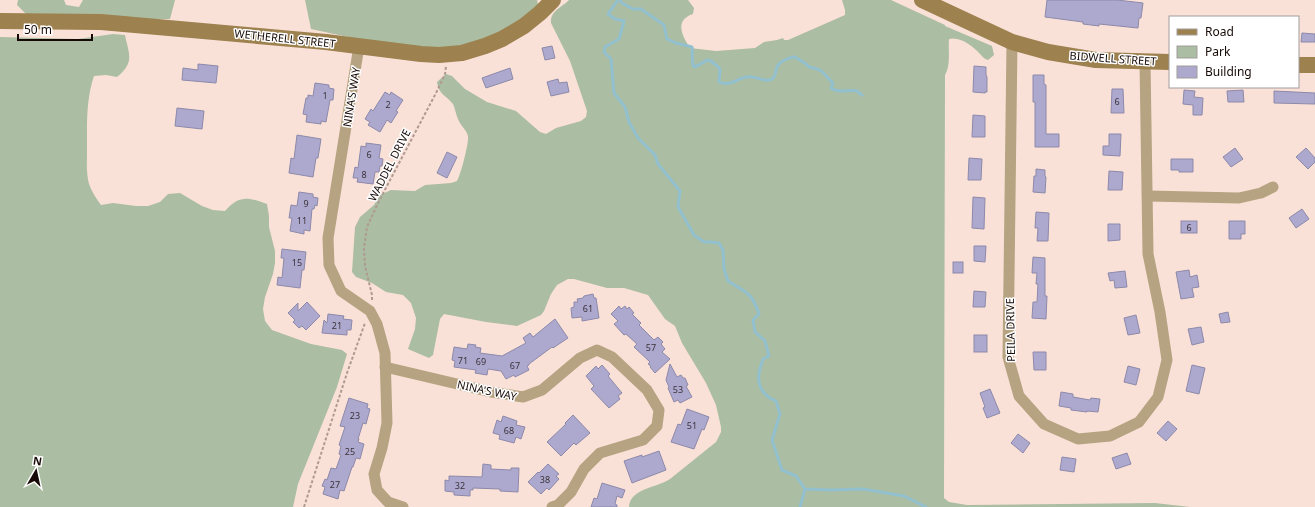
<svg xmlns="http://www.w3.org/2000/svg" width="1315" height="507" viewBox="0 0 1315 507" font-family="'Noto Sans',sans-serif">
<rect width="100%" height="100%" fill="#fae1d8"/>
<!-- green -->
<g fill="#abbda2">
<path d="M18,0H64L66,5L79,7L83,0H175L170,19L33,21L17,5Z"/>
<path d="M305,0H537L540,13L485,46L431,55L311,29Z"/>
<path d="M569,0H688L694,8L693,14C674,20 682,36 690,48L716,51L755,48L764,42L777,40L783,38L784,40H788L845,15V10L842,0H891L945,25V26L992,46L994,55L988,60C984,59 983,57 980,54C973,46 960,36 949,39C948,51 951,65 945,75L944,498L949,502L967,505L1155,503L1190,507H629C630,488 657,488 670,479L716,442L721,432V427L716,405L706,383L682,343L675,326L665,319L648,295L624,288H607L574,279H568L557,285L551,294L544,311L541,315L517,326L486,322L444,314L440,319L433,355L429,358L408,349L415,329L416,318L411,303L403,295L386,292L372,283L356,277L352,272L355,227L360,217L374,205L380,195L391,190L415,191L425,185L451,183L457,181C461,174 469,143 468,136C466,129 460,125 458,119C456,115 455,108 453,104C446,95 439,95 437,82L446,74L452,76L465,89L487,102L516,111L540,132L546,134L556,128L581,121L586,117L587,111L570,61L551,23C550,11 561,8 569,0Z"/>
<path d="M113,34L125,35C129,55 135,62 117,77L106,75L94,76C86,99 87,125 87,150C87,161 86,173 89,184C92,192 96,198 101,205L113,203L136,206H148L160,202L168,194L180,193L202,206L213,210L225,211C239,195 248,197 267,204L269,216V227L275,251V263L273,274L265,297L263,309L265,321L272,330L311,344L342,350L347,354L337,387L298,484L293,507H0V37L78,39Z"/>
</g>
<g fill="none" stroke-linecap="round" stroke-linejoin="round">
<!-- stream -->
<g stroke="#92c0cf" stroke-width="3">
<path d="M618,0L608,14L615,19L624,21L619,39L605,47L604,52L611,59L614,93L625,107L629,122L638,138L655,155L658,164L680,191L678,207L694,235L704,242H711L719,243L723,250L724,269L728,281C745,292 752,292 759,314L753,320L755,332L765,341L769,356L763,359C762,363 759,369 759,374C757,387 765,397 776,401L780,414L772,440L782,470L796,476L805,489L830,490L863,489L904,496L926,507"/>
<path d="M620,0L622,3L633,9H641L664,25L667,39L676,43L692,47C693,53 691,61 694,67C710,62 704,53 720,69L719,82C732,88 739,75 752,77C758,77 766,83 772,79C777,76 775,69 778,65C781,61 790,57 794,57C796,57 808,65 809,67C825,70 822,73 833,83L831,88C839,94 848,89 857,91C857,91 862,95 862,95"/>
<path d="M800,507L805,489"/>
</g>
</g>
<!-- building -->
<g fill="#ada9ce" stroke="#8d89aa">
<path d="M1047,0H1117L1143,3L1141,18H1139L1138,28L1099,24V26L1083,24V22L1045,17Z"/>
<path d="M1302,33L1315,34V42H1301Z"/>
<path d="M552,46L555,58L545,60L542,48Z"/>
<path d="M198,64L218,66L216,83L182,80L183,68L198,70Z"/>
<path d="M974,66L986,67V75L987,77V92H985V93L973,92Z"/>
<path d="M510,68L513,79L486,88L482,78Z"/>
<path d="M1033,75H1044V84L1046,85V134H1059V147H1035V102H1033Z"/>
<path d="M558,79L559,83L567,82L569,92L551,96L547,82Z"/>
<path d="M315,83L329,85V88L334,89L333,100H330L326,122L321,121V124L306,122L307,115L303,114L306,98H308V95L313,96Z"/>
<path d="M1112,89H1123L1124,113H1111Z"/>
<path d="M1184,90L1195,91L1194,97L1203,98L1202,115H1193V105L1183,104Z"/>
<path d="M1243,90L1244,102H1228L1227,91Z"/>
<path d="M1274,91L1315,93V104L1274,103Z"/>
<path d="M385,92L390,95L391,92L403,100L396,111L398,112L391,123L387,120L380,132L368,125L370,122L365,119L371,109L373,111Z"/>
<path d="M177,108L204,111L202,129L175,126Z"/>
<path d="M973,115L985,116V137H972Z"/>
<path d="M1109,134H1121L1120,156L1103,155V146H1109Z"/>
<path d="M297,135L321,139L318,158H316L313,177L289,173L291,158L294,159Z"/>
<path d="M366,143L381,145L379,158L383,159L382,166H380L379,172H375L373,184L357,182L358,178H353L355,167L358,168L361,146L366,147Z"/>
<path d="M1235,148L1243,159L1231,167L1223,157Z"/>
<path d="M1306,148L1315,158V162L1308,169L1296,157Z"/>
<path d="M447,152L457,157L447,178L437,173Z"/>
<path d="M969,158L982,159L981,180H968Z"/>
<path d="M1171,159H1193V172H1179V170H1171Z"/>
<path d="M1036,169L1045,170V176L1046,177L1045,193L1033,192L1034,176H1036Z"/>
<path d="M1109,171L1123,172L1122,190H1108Z"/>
<path d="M299,192L313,194V197L318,198L317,206L315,205L314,209H312L310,231L304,230V234L290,231L292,218H289L291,205L297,206Z"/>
<path d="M973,197L985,198L984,229L972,228Z"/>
<path d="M1302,209L1309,219L1296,228L1289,218Z"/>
<path d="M1036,212L1049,213L1048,241H1037L1038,228H1035Z"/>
<rect x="1181" y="221" width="16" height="12"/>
<path d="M1229,221H1245V234H1241V239H1229Z"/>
<path d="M1108,224H1120V240L1108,241Z"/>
<path d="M974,246H986L985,262L974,261Z"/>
<path d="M282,249L306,252L304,270H302L300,288L277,285L278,277L282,278L284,258H281Z"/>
<path d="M1033,257L1045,258V296H1047L1046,319L1032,318L1033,302H1037L1038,284H1036L1037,273H1032Z"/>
<rect x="953" y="262" width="10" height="11"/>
<path d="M1189,270L1190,277L1197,275L1199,287L1192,288L1194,297L1181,299L1176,272Z"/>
<path d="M1125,271L1127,287L1115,288L1114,280L1110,281L1108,273Z"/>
<path d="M974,291L986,292L985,307H973Z"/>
<path d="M593,294L594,298H596L599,318L582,321V317L572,318L571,308L574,307V302H578L577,299L583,298L584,296Z"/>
<path d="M307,302L320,316L306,330L302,326L299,328L293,322L295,320L288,313L298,303V311Z"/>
<path d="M619,306L621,309L625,306L627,309L629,307L634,313L632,314L641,323L639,325L654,340L658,337L663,342L661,344L665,349L662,352L670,359L655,373L650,367L651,366L648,364L650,362L634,347L637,344L626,334L624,335L614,324L618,321L611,314Z"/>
<path d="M1228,312L1230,322L1221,323L1219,314Z"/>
<path d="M328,314L344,316L343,319L352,320L351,330H347V335L322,333L324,320L327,323Z"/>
<path d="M1136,315L1140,333L1128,335L1124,318Z"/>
<path d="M555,319L568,338L553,348L552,347L529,364V365L527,366L529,370L515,377L514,375L506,379L501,371L488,369L487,375L475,373L476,370L454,367L455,361L452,360L454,347L467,349L468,344L476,345L475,347L481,348L480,353L502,356L526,343L523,338L530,333L533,337Z"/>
<path d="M1201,327L1204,342L1192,345L1188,329Z"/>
<rect x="974" y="335" width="13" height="17"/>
<path d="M1033,352H1046V370H1034Z"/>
<path d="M670,364L677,377L681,375L683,378H685L688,385L686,386L692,397L680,403L678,400L674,402L668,388L669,387L666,380Z"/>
<path d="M602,365L610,374L608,376L622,393L618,396L620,399L609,408L591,389L594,386L586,376L596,366L598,369Z"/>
<path d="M1192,365L1205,368L1199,394L1186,391Z"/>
<path d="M1128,366L1140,369L1136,385L1124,382Z"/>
<path d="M990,389L1000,413L987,418L983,408L985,407L980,393Z"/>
<path d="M1061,392L1073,394V397L1090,400L1091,398L1100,399L1098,412L1087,411V412L1071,410V408L1059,406Z"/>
<path d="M349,398L368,404L367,408L370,409L366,424L363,423L358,439H359L358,442L364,444L360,459L356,458L353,467H352L344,491L340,490L338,499L323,494L325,487L322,486L325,479L327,480L331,468L336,469L341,455L339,454L341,446L339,445L345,427L340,426Z"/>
<path d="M687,409L709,417L704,430L702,429L694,449L671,442L678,424L681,425Z"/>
<path d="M573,415L590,433L576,445L574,443L561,456L547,442L566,424L565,423Z"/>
<path d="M503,416L517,421L516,425L525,427L521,439L516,437L514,443L499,439L500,435L493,433L497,420L501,422Z"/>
<path d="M1168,421L1177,429L1166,441L1157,433Z"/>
<path d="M1018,434L1030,443L1023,453L1011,443Z"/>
<path d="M659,451L666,470L632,483L624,461L642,455V457Z"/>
<path d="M1127,453L1131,464L1116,469L1112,458Z"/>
<path d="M1062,457L1076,459L1074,472L1060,470Z"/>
<path d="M483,464L491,465V469L511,470V468H519L518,492L500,491V489L473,488V490H470V496L454,495V492L445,491V480L449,481V476L482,477Z"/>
<path d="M548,464L559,474L556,476L559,479L549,490L547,488L541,494L528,482L538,472L539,473Z"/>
<path d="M602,483L625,490L622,498L617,496L615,504L617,505V507H591L594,498L597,499Z"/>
</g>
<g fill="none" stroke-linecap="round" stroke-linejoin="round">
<!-- path -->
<g stroke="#af9a92" stroke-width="2" stroke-dasharray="3 2" stroke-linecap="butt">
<path d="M372,300V295L365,266L364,248L367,227L378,203L436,93L445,74L446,66"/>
<path d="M304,507L347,373L365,323"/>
</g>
<!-- street -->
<g stroke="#b6a381" stroke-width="11">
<path d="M1012,42L1008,357L1019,396L1044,424L1078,439L1110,436L1139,422L1158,397L1167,360L1160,312L1148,254L1145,62"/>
<path d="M359,46L328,238L329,265L341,291L370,311L377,324L385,353L387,423L382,448L374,474L377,490L388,502L403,507"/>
<path d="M1148,196L1239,198L1261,193L1273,187"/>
<path d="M385,367L491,392L523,397L542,390L580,358L597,350L612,357L647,390L659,410L657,426L643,440L600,453L584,469L571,492L558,505L552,507"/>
</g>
<!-- secondary -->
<g stroke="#9d814e" stroke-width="16">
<path d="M922,0L1012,42L1048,52L1096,60L1170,62"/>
<path d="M0,21L101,22L326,42L421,54L439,55L462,53L485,46L502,39L524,26L540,13L553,0"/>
<path d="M1298,65H1315"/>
</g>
</g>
<g text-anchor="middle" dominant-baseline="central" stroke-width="3" stroke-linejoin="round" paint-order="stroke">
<!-- number labels -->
<g font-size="9" fill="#3c3238">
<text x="325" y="95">1</text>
<text x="1117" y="101">6</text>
<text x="388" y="104">2</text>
<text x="369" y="154">6</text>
<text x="364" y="174">8</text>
<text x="306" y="203">9</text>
<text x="302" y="220">11</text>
<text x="1189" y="227">6</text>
<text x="297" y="262">15</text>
<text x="588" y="308">61</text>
<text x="337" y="325">21</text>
<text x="651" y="347">57</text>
<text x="463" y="360">71</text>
<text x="481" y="361">69</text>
<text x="515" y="365">67</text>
<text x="678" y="389">53</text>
<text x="355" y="415">23</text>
<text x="692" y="425">51</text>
<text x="509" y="430">68</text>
<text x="350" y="451">25</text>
<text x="545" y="479">38</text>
<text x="335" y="484">27</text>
<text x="460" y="485">32</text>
</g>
<!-- street labels -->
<g font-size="11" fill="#170a06" stroke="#fff">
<text transform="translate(285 38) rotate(6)">WETHERELL STREET</text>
<text transform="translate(1113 58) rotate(4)">BIDWELL STREET</text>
<text transform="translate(351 97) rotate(-81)">NINA'S WAY</text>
<text transform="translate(389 165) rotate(-63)">WADDEL DRIVE</text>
<text transform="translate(1010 330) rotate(-91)">PEILA DRIVE</text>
<text transform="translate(487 390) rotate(12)">NINA'S WAY</text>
</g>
</g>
<!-- legend -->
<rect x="1169" y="16" width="130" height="72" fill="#ffffff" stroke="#a29d9b"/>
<rect x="1177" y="29" width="20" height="6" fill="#9d814e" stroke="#a29d9b"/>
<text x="1205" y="36" font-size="12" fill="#170a06">Road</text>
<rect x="1177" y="46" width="20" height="12" fill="#abbda2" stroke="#a29d9b"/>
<text x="1205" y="56" font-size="12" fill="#170a06">Park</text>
<rect x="1177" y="66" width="20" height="12" fill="#ada9ce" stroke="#a29d9b"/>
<text x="1205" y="76" font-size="12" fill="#170a06">Building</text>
<!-- north arrow -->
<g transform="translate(36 471) rotate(9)" stroke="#ffffff" stroke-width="3" paint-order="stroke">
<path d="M0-3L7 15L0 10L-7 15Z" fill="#170a06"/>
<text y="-6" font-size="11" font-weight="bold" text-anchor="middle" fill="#170a06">N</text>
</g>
<!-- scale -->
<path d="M18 34v6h74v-6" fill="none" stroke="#170a06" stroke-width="2"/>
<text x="24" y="34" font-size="12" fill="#170a06" stroke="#ffffff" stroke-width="3" paint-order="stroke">50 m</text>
</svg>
